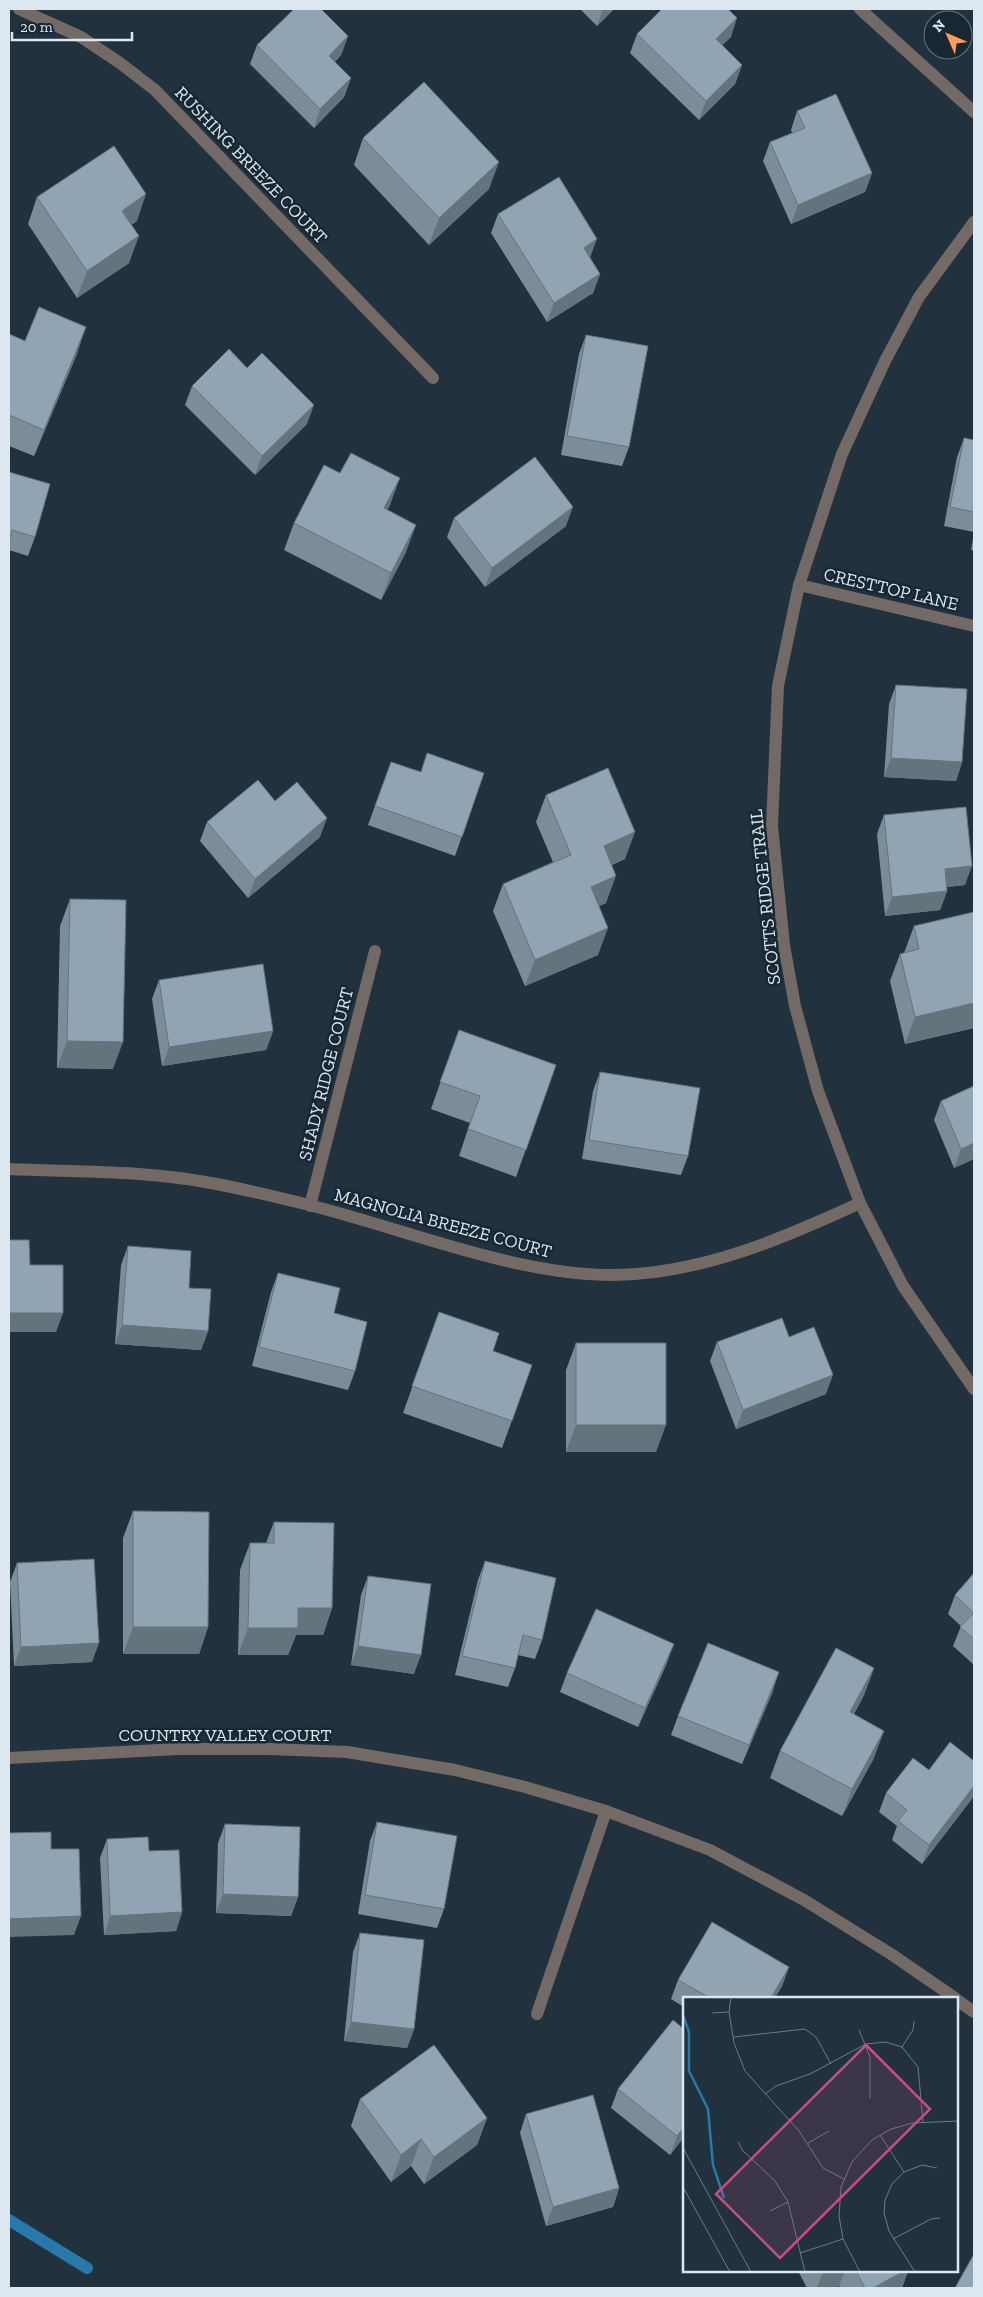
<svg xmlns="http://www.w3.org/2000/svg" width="983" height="2297" viewBox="0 0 983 2297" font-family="'Zilla Slab',serif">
<rect width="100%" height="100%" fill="#21323e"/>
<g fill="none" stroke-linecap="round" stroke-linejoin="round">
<!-- stream -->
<path stroke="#2879ab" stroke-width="12" d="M9,2220L87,2268"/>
<!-- minor -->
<g stroke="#736a65" stroke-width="12">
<path d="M19,9L81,37L120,63L155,90L433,378"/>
<path d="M860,9L974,112"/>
<path d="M974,222L919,297L885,361L842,454L799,585L778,686L772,826L784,945L795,1006L818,1091L860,1203L903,1286L974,1389"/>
<path d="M799,585L974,626"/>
<path d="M9,1169C76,1172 145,1170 211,1183C244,1189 277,1197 309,1205C405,1229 515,1275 613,1275C701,1274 782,1239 860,1203"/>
<path d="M310,1206L375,951"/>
<path d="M9,1758L178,1749H270L347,1752L455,1770L525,1787L606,1811L710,1850L804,1900L891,1954L955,1998"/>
<path d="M957,2000L974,2012"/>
<path d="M537,2014L606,1811"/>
</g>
</g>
<!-- wall -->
<g fill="#7c8d9a">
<path d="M580,9H614L597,26Z"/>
<path d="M637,34L731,37L722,45L742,65L735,84L699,120L630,53Z"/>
<path d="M348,36L341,55L335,62L351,78L344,97L314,128L250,64L257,45Z"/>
<path d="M797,111L872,173L865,192L791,224L763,161L770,142L792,133L791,130Z"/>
<path d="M363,138L489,189L429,245L354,165Z"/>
<path d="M37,197L137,221L131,225L129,263L77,298L28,224Z"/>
<path d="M498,214L590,258L600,274L593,293L547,322L491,233Z"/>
<path d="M9,334L25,341L77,354L34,456L9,446Z"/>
<path d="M586,335L629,447L622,466L561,455L579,354Z"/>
<path d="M247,368L307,424L255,475L185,405L192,386Z"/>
<path d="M964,438L974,440V532L944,526L957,457Z"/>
<path d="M9,472L35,537L28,556L9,550Z"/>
<path d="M390,505L387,510L406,552L381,600L284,550L294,523Z"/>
<path d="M454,518L566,526L485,587L447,537Z"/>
<path d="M974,533V551L971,550Z"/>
<path d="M896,685L962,762L956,781L884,777L889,704Z"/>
<path d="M391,762L420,772L484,773L455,856L368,825Z"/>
<path d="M546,795L625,859L612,865L606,903L599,906L598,955L525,986L493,911L503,884L553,862L536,822Z"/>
<path d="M275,801L320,837L248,898L200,841L207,822Z"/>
<path d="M884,815L965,885L947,887V891L940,910L885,916L877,834Z"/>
<path d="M70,899L113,1069L57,1068L60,926Z"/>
<path d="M974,912V1028L905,1044L890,981L900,954L904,953L914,926Z"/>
<path d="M159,980L273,1031L266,1050L162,1066L152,999Z"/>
<path d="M459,1030L556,1065L516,1177L459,1156L470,1123L431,1109Z"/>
<path d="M600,1072L688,1156L681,1175L582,1159L593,1091Z"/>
<path d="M974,1086V1159L954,1168L934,1120L941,1101Z"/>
<path d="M128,1246L189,1288L208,1331L201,1350L115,1344L121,1265Z"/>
<path d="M278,1273L334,1313L355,1371L348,1390L252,1366L271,1292Z"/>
<path d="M439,1312L493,1351L532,1365L502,1448L403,1413Z"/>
<path d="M789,1337L826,1394L736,1429L710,1361L717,1342Z"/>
<path d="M576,1343L656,1452H566V1370Z"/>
<path d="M133,1511L208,1627L199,1654H123V1538Z"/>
<path d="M274,1522L332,1608L323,1635H296L288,1655H238L240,1570L250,1543H266Z"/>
<path d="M485,1561L542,1640L535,1659L518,1655L515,1668L508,1687L455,1675L478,1580Z"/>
<path d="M17,1563L92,1662L14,1666L10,1582Z"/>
<path d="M974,1573V1663L973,1664L953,1646L961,1626L948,1614L955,1595Z"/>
<path d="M368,1576L414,1674L351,1665L361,1595Z"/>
<path d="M667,1663L638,1727L560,1692L567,1673Z"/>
<path d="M874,1668L864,1695L854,1714L874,1758L842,1816L770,1778L780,1751Z"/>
<path d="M773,1691L742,1764L671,1735L678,1716Z"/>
<path d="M974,1761V1796L922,1864L892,1840L897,1826L879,1812L886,1793L929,1770Z"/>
<path d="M377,1822L444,1909L437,1928L358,1914L370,1841Z"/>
<path d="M225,1824L298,1897L291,1916L216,1913L218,1843Z"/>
<path d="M107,1839L182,1912L176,1931L104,1935L100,1858Z"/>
<path d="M360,1933L414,2029L407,2048L344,2041L353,1952Z"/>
<path d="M789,1967L782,1986L775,1998H684V2007L671,1999L678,1980Z"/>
<path d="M618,2089L684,2137L670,2155L611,2108Z"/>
<path d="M360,2099L487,2118L477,2145L424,2184L411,2166L391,2182L351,2126Z"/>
<path d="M526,2114L619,2188L613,2207L546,2226L520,2133Z"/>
<path d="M798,2271H908L902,2288H841L839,2286L834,2288H807Z"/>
</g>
<!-- shaded-wall -->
<g fill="#65737d">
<path d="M603,9H614L597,26Z"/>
<path d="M737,18L731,37L709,58L716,39Z"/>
<path d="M348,36L341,55L322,75L329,56Z"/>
<path d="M742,65L735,84L699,120L706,101Z"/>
<path d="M351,78L344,97L314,128L320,109Z"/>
<path d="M499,162L489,189L429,245L439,218Z"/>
<path d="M872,173L865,192L791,224L798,205Z"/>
<path d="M146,194L137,221L112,238L122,211Z"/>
<path d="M139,236L129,263L77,298L87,271Z"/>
<path d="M597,239L590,258L584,248Z"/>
<path d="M600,274L593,293L547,322L554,303Z"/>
<path d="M86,327L77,354L34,456L44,430Z"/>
<path d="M314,405L307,424L255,475L262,456Z"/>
<path d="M400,478L390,505L374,535L384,508Z"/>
<path d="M573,507L566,526L485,587L492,568Z"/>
<path d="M416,525L406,552L381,600L391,573Z"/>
<path d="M891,758L962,762L956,781L884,777Z"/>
<path d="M327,818L320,837L248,898L255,879Z"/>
<path d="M635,832L625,859L594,873L604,846Z"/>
<path d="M972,866L965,885L938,888L945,869Z"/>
<path d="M616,876L606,903L581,914L591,887Z"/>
<path d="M947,891L940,910L885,916L892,897Z"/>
<path d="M608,928L598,955L525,986L535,960Z"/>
<path d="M974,1003V1028L905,1044L915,1017Z"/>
<path d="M273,1031L266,1050L162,1066L169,1047Z"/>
<path d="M67,1041L123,1042L113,1069L57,1068Z"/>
<path d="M974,1143V1159L954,1168L961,1149Z"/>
<path d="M9,1313H63L56,1332H9Z"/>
<path d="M122,1325L208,1331L201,1350L115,1344Z"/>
<path d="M833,1375L826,1394L736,1429L743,1410Z"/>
<path d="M576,1425H666L656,1452H566Z"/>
<path d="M298,1608H332L323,1635H296L288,1655H238L248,1628Z"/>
<path d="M133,1627H208L199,1654H123Z"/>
<path d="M99,1643L92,1662L14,1666L21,1647Z"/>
<path d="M674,1644L667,1663L638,1727L645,1708Z"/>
<path d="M358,1646L421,1655L414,1674L351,1665Z"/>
<path d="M874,1668L864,1695L841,1739L850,1712Z"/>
<path d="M779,1672L773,1691L742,1764L749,1745Z"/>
<path d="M884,1731L874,1758L842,1816L852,1789Z"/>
<path d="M974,1786V1796L922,1864L929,1845Z"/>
<path d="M223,1894L298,1897L291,1916L216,1913Z"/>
<path d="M182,1912L176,1931L104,1935L110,1916Z"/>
<path d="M81,1916L74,1935L9,1937V1919Z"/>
<path d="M789,1967L782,1986L775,1998H771Z"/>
<path d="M351,2022L414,2029L407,2048L344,2041Z"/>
<path d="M487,2118L477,2145L424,2184L434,2157Z"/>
<path d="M684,2127V2137L670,2155L677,2136Z"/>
<path d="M421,2139L411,2166L391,2182L401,2155Z"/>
<path d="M619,2188L613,2207L546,2226L553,2207Z"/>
<path d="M826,2271H845L839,2286L834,2288H817L823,2272Z"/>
<path d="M904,2271H908L902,2288H873Z"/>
</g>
<!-- building -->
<g fill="#90a4b3" stroke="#65737d">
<path d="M294,9H321L348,36L329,56L351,78L320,109L257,45Z"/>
<path d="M662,9H728L737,18L716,39L742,65L706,101L637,34Z"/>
<path d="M424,82L499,162L439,218L363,138Z"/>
<path d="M836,94L872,173L798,205L770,142L805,128L797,111Z"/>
<path d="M114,146L146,194L122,211L139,236L87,271L37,197Z"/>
<path d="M559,177L597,239L584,248L600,274L554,303L498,214Z"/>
<path d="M39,307L86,327L44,430L9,415V334L25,341Z"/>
<path d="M586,335L648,346L629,447L567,436Z"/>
<path d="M229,349L247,368L262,353L314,405L262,456L192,386Z"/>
<path d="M964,438L974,440V512L950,507Z"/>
<path d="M351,453L400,478L384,508L416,525L391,573L294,523L324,465L340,473Z"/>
<path d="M535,457L573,507L492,568L454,518Z"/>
<path d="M9,472L50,484L35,537L12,530L9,542Z"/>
<path d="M896,685L967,689L962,762L891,758Z"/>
<path d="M427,753L484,773L462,837L375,806L391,762L421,772Z"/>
<path d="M608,768L635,832L604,846L616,876L591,887L608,928L535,960L503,884L571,855L546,795Z"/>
<path d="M258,780L275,801L297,782L327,818L255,879L207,822Z"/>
<path d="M966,807L972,866L945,869L947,891L892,897L884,815Z"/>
<path d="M70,899L126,900L123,1042L67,1041Z"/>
<path d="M974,912V1003L915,1017L900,954L919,949L914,926Z"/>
<path d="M263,964L273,1031L169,1047L159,980Z"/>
<path d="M459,1030L556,1065L526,1150L468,1129L480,1096L440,1082Z"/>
<path d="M600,1072L700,1088L688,1156L589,1140Z"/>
<path d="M974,1086V1143L961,1149L941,1101Z"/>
<path d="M9,1240H29L30,1265H63V1313H9Z"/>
<path d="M128,1246L191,1251L189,1288L211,1289L208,1331L122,1325Z"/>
<path d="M278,1273L340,1288L334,1313L367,1322L355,1371L259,1347Z"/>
<path d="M439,1312L499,1333L493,1351L532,1365L512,1421L412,1386Z"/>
<path d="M782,1318L789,1337L814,1327L833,1375L743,1410L717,1342Z"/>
<rect x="576" y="1343" width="90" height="82"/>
<path d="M133,1511L209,1512L208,1627H133Z"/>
<path d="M274,1522L334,1523L332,1608H298V1628H248L250,1543H274Z"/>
<path d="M94,1559L99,1643L21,1647L17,1563Z"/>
<path d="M485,1561L556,1578L542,1640L523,1635L515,1668L462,1656Z"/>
<path d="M974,1573V1639L960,1627L974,1613L955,1595Z"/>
<path d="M368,1576L431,1584L421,1655L358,1646Z"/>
<path d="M596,1609L674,1644L645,1708L567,1673Z"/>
<path d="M708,1643L779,1672L749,1745L678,1716Z"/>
<path d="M836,1648L874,1668L850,1712L884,1731L852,1789L780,1751Z"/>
<path d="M950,1742L974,1761V1786L929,1845L898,1821L907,1810L886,1793L913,1758L929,1770Z"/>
<path d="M377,1822L457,1836L444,1909L365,1895Z"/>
<path d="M225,1824L300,1827L298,1897L223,1894Z"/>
<path d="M51,1832V1849H79L81,1916L9,1919V1833Z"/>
<path d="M148,1837L149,1851L179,1850L182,1912L110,1916L107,1839Z"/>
<path d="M712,1922L789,1967L771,1998H710L678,1980Z"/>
<path d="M360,1933L424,1940L414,2029L351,2022Z"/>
<path d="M673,2020L684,2029V2127L677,2136L618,2089Z"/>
<path d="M434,2045L487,2118L434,2157L421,2139L401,2155L360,2099Z"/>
<path d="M593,2095L619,2188L553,2207L526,2114Z"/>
<path d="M974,2254V2288H955Z"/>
<path d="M856,2271H904L873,2288H865Z"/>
</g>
<g text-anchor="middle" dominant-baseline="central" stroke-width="5" stroke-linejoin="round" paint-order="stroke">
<!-- street labels -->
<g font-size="18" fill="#dde7ef" stroke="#172833">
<text transform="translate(251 165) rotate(46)">RUSHING BREEZE COURT</text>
<text transform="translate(891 589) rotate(13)">CRESTTOP LANE</text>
<text transform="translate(765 897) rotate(-96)">SCOTTS RIDGE TRAIL</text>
<text transform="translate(326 1074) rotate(-76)">SHADY RIDGE COURT</text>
<text transform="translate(443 1223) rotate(15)">MAGNOLIA BREEZE COURT</text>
<text x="225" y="1735">COUNTRY VALLEY COURT</text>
</g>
</g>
<!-- overview -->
<g transform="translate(683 1997)">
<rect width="275" height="275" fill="#21323e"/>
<path fill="none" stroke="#2879ab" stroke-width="2.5" d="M0,18L6,35V74L25,112L30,168L41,201"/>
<path fill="none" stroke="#6c7a85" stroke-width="1" d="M48,0L46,15L51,46L62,74L116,134L140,171L161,182M29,16L46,15M176,33L187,60V101M51,40L122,32L133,40L148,67M219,50L230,33L231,24M82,97L93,89L127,77L183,47L203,45L219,50L235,70L240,125M197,138L221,175M55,145L60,154L92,184L105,205L122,275M125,146L146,134M0,151L68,275M0,190L47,275M87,214L105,205M210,242L248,222L257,221M117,256L160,242M177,275L160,242L156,219L158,190L169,165L189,143L208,132L230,126L275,124M232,275L206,234L201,216L202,203L209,187L221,175L239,168L254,171"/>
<path fill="#c94c80" fill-opacity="0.15" stroke="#c94c80" stroke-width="2.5" d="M183,48L247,112L97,261L33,197Z"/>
<rect width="275" height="275" fill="none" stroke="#dde7ef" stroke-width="2.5"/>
</g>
<!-- border -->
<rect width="983" height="2297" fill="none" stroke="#dde7ef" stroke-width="20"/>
<!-- north arrow -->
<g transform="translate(948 35) rotate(315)"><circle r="24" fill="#172833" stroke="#66747e"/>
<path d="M0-4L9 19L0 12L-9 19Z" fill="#fe9c58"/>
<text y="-8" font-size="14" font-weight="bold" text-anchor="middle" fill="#dde7ef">N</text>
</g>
<!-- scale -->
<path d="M12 32v8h120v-8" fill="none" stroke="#dde7ef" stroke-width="2.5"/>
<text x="20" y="32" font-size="15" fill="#dde7ef" stroke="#172833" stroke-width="4" paint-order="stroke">20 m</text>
</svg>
